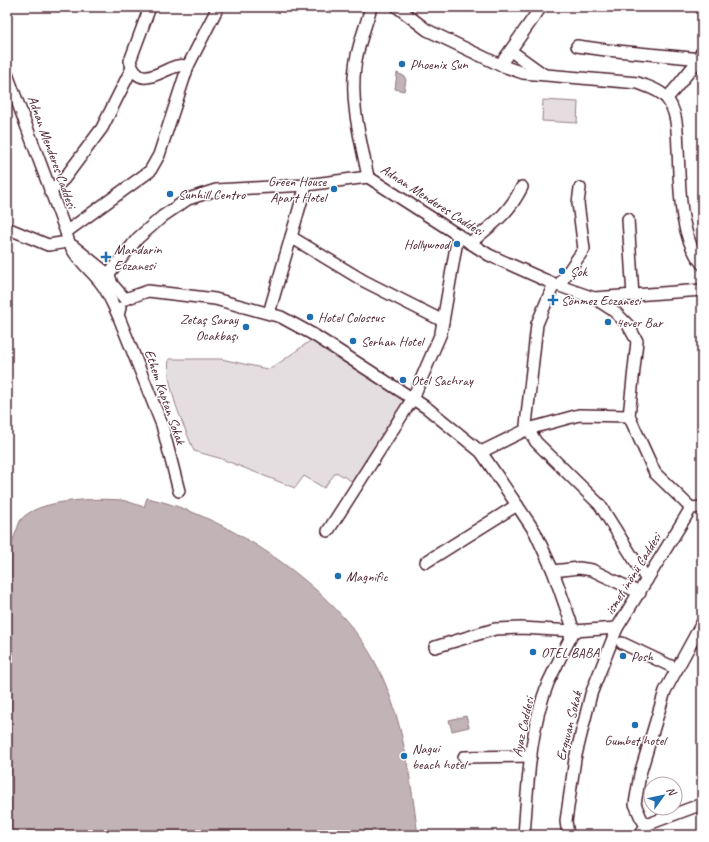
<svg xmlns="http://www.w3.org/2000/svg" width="709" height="842" viewBox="0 0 709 842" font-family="Caveat,sans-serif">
<rect width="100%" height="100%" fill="#fff"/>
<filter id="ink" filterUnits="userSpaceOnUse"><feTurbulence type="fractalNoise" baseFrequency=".025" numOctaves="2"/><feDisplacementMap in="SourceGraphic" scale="8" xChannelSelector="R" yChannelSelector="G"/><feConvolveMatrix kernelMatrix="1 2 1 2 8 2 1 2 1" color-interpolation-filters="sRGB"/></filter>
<g filter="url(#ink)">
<!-- green -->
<g fill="#e5dee0" stroke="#987e86">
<path d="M543,100L578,102L577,123L542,121Z"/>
<path d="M313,339L345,363L407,402L353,482L336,472L324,488L304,476L295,488L219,458L194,451C184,426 165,386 169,359H221L267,369L272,368Z"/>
</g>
<!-- water -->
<g fill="#c1b3b6" stroke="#91787e">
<path d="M397,73L404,76L406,80L404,91L395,89Z"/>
<path d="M147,498C228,515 337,589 375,662C403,714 410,777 418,835H7V556L20,521C35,499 96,498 121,500C128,501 137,505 144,507Z"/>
<path d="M466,716L469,727L452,731L449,720Z"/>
</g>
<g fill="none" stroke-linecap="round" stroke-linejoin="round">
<defs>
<g id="minor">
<path d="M150,7L130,61C139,93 163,68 178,66C181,65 185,66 188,66L218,7"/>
<path d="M397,7L427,30L500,65L523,73L638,83C648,87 661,90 667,99C678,113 677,132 678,149C680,187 678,234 702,264"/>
<path d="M577,46L606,50L702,59"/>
<path d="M511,51L543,74"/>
<path d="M500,65L541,7"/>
<path d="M7,74L66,232C71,257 87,265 101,283C108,292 113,305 118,315"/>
<path d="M667,98L675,89L700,58L701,53"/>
<path d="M368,177C361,141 350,103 355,67C357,47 366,26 371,7"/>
<path d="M50,192L64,179L102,128L132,68"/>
<path d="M628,219L633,296"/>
<path d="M7,228L48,245L68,242"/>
<path d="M66,232L150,171L159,155L188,66"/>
<path d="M291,237L364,281L443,321"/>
<path d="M470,243C493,224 508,215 522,187"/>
<path d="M73,246L109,275L112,284L125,299"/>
<path d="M101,283L138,238L163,216L188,199L216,190L306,185L368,177L489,255L554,284L594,298L702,290"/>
<path d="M554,284L537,324L526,425L536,442L600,505L647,580"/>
<path d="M559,285L584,249L578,203L580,188"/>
<path d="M594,298L614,311L628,325L637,341L629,416L655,473L691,508"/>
<path d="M125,299L148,291L215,299L281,317L314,335L427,408L481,452L517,505L535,532L553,571L574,631"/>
<path d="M120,308L118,315L162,425L179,491"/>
<path d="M269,313L306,185"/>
<path d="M481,452L528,429L579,415L629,416"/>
<path d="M691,508L702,507"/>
<path d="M328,531L413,398L441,333L458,235"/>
<path d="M426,562L517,505"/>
<path d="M553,571L579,568L592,570L640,593"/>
<path d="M702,623L665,691L640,774L635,804L641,818L646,825L702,804"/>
<path d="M622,643L677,669"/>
<path d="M435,647L495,629L521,628L574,631L617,628"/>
<path d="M464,757L531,756"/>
<path d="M524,835C528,785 529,731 548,683C556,666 565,648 574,631"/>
<path d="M568,835L566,821L575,759L591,694L617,628L691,508"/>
<path d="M640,835L646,825"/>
</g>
</defs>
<!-- minor casing -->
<use href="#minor" stroke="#4a1f2b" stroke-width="14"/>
<!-- minor -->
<use href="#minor" stroke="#fff" stroke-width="11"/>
</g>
</g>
<!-- markers -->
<g fill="#1f6fb2" stroke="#fff" stroke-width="1.5">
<circle cx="402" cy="64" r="4"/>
<circle cx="334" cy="189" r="4"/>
<circle cx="170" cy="194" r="4"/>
<circle cx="457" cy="244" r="4"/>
<path d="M104 251h4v4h4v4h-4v4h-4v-4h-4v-4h4z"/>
<circle cx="562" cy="271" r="4"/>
<path d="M551 294h4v4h4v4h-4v4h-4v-4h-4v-4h4z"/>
<circle cx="310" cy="317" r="4"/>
<circle cx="608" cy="322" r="4"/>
<circle cx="246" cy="327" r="4"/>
<circle cx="353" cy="341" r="4"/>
<circle cx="403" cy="380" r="4"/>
<circle cx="338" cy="576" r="4"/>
<circle cx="533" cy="652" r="4"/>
<circle cx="623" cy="656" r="4"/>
<circle cx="635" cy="725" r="4"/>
<circle cx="404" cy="756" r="4"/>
</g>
<g text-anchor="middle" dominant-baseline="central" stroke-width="3" stroke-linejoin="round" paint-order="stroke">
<!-- poi labels -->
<g font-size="14" fill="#4a1f2b" stroke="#fff" text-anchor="start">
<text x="410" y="64">Phoenix Sun</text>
<text x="326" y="181" text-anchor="end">Green House<tspan x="326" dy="16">Apart Hotel</tspan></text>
<text x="178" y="194">Sunhill Centro</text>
<text x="449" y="244" text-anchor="end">Hollywood</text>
<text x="114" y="249">Mandarin<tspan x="114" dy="16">Eczanesi</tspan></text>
<text x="570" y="271">Şok</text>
<text x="561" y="300">Sönmez Eczanesi</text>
<text x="318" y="317">Hotel Colossus</text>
<text x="238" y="319" text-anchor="end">Zetaş Saray<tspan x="238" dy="16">Ocakbaşı</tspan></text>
<text x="616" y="322">4ever Bar</text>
<text x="361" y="341">Serhan Hotel</text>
<text x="411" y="380">Otel Sachray</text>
<text x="346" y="576">Magnific</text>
<text x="541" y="652">OTEL BABA</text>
<text x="631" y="656">Posh</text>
<text x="635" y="740" text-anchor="middle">Gumbet hotel</text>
<text x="412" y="748">Nagui<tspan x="412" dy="16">beach hotel</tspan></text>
</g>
<!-- street labels -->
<g font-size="14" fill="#4a1f2b" stroke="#fff">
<text transform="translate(52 152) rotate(70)">Adnan Menderes Caddesi</text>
<text transform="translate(432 200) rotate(33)">Adnan Menderes Caddesi</text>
<text transform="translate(165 397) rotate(71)">Ethem Kaptan Sokak</text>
<text transform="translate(633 574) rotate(-58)">ismet inönü Caddesi</text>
<text transform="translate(569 726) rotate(-76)">Erguvan Sokak</text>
<text transform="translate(523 727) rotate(-78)">Ayaz Caddesi</text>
</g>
</g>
<!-- margin -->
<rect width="709" height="842" fill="none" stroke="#fff" stroke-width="24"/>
<rect x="12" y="12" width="685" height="818" fill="none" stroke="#4a1f2b" stroke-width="1.5" filter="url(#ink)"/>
<!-- north arrow -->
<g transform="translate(663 796) rotate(57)"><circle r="19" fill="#ffffff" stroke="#b7a5aa"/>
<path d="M0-3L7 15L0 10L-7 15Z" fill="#1f6fb2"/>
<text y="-6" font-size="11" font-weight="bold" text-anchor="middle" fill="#4a1f2b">N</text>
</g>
</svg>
